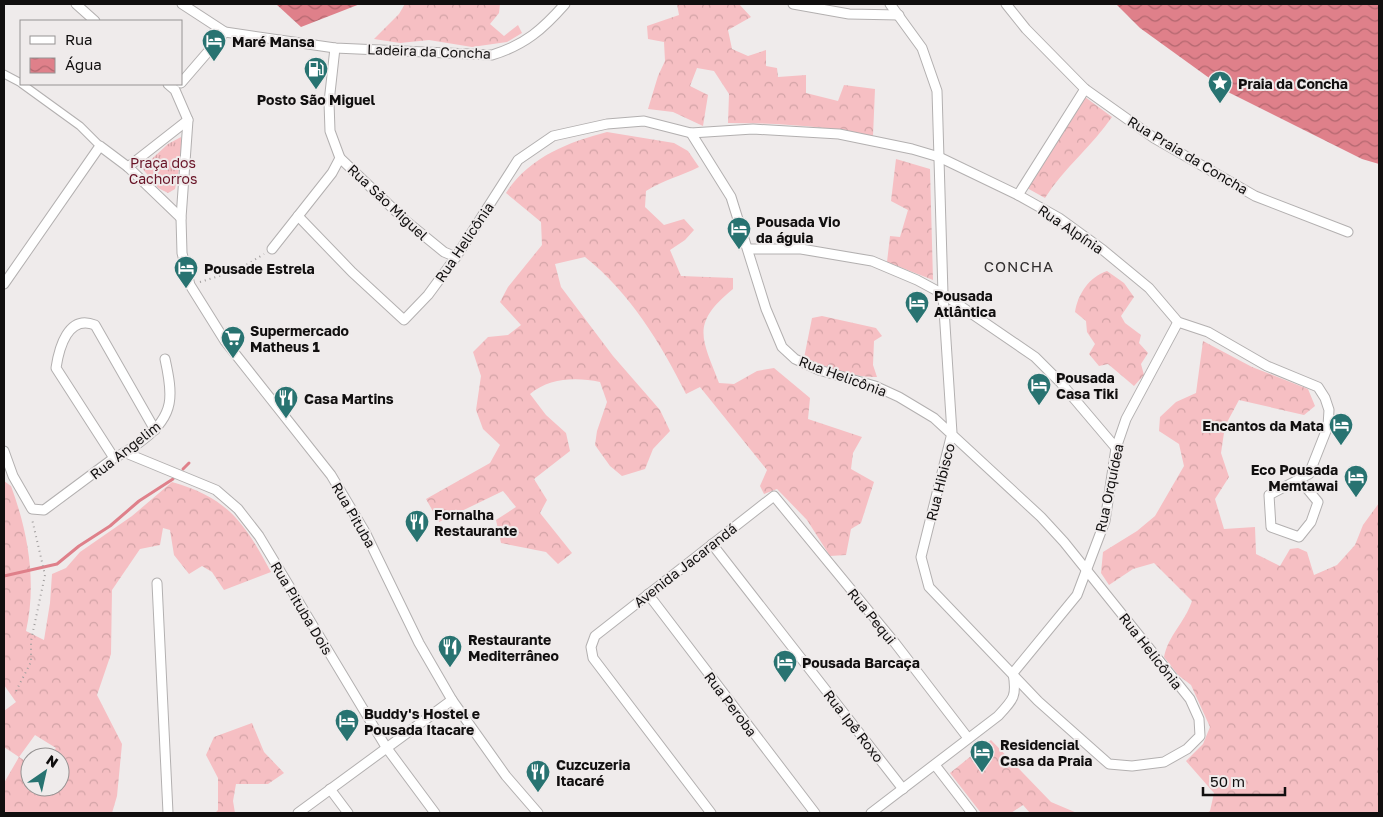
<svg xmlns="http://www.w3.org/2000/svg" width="1383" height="817" viewBox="0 0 1383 817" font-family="'Golos Text',sans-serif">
<defs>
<pattern id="forest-crowns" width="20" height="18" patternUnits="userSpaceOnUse" patternTransform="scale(1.25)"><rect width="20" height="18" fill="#f6bfc3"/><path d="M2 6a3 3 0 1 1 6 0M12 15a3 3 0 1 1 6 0" fill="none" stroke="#d2a3a6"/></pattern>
<pattern id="park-tufts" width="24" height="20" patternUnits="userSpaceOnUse" patternTransform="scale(1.25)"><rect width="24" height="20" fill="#f6bfc3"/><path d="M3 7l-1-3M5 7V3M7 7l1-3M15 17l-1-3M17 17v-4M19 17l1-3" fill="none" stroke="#d2a3a6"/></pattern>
<pattern id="water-waves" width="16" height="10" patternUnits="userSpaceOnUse" patternTransform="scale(1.25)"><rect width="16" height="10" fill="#df808a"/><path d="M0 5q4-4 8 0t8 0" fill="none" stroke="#b3676f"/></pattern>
</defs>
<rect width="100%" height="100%" fill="#efebeb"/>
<!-- forest -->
<g fill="url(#forest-crowns)" fill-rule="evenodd">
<path d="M405,4H500L499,13L490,24L504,36L518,25L522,33L507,42L472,47L429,40L400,43L374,39L399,14Z"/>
<path d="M677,4H739L751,17L728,30L732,49L748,56L766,50V66L777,68L778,77L806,75V93L838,101L844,85L875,89L873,136C825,126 777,123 728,123L729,94L714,71L697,68L690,86L708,95L703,126L673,112L648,109L658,76L665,61L664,42L648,39L647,26L679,15Z"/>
<path d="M1085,97L1112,117C1092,146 1064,168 1045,198L1027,188Z"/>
<path d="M607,132L674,143L688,151L699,167C681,176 663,180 646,191L645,207L664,225L684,219L694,230L685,240L670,250L681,276L733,278V289C690,324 702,338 719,383L734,384L757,371L774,368L810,398L808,419L862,437L853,453L851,469L874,482L861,523L851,529L846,555L830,556L807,520L777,489L764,494L760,486L767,470L700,387L686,394C661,343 629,292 585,257L555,264L561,287L613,356L660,410L670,431L653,449L645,469L622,476L610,466L595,445L597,431L607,402L600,382C576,377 549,378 530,394L546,415L566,433L570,451L534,479L547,500L540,513L572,553L558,564L546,552L501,543L496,520L516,507L503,491L439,522L426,499L490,463L500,445L483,429L476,410L481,376L473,352L488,337L508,335L521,325L500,302L508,287L542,245L541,222L506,193C528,158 568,142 607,132Z"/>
<path d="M896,159L930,169L933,280L887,262L890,236L900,237L908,210L891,201Z"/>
<path d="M1107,271L1124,283L1134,297L1121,316L1125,323L1141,335L1139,343L1148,353L1141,364L1144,375L1134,386L1108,364L1099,366L1089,354L1095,344L1087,332L1086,321L1075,312C1078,294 1089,277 1107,271Z"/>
<path d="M822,316L876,328L882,336L874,341L873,365L877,377C851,378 827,367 804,358L812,318Z"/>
<path d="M1203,341L1252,367L1308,389L1315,406L1304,415L1239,400L1225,426L1221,453L1229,477L1215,499L1224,529L1255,527L1256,554L1280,566L1290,549L1298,548L1307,552L1314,575L1337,565L1355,545L1363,525L1379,503V813H1207L1210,811L1214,793L1186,761L1203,744L1210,727L1191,685L1178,675L1164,657C1168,636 1185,622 1192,601L1154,563L1133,569L1109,585L1101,573L1103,552L1137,531L1155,516L1184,466L1179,444L1159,431L1160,417L1176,402L1196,393Z"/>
<path d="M4,481L11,486C28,532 37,582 26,631L44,640L50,603L52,574L66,568L80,552L132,516L172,482C228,498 244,522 271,572L224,590L212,572L202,566L189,574L174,555L170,530L163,528L160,545L140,549L112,590L111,654L97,695L122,744L117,796L112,813H4V783L19,757L4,747V711L16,702L4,685ZM35,735L56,748L49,757H60V787H30V764L19,757Z"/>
<path d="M252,723L264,752L284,773L268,784H236L233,801L235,813H215L218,810V778L206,755L214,737Z"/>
<path d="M991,740L1051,802L1077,813H1030L1023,805L1011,813H981L950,773Z"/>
</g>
<!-- park -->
<path fill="url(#park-tufts)" d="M181,137V160L175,189L168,193L158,188L142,168L168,144Z"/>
<!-- water -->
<g fill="url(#water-waves)">
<path d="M276,4H360L301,27Z"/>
<path d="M1116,4H1379V164L1362,159L1230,93L1140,28Z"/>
</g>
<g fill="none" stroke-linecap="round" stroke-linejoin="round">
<!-- stream -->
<g stroke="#df808a" stroke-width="3">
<path d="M183,469L189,463"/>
<path d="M4,576L57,564L79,546L110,526L139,501L173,479"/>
</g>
<defs>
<g id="pedestrian">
<path d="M4,74L21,83"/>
<path d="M22,84L80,126L100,146"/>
</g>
<g id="minor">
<path d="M76,4L95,21"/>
<path d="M182,4L225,32L335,48L492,55C525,45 543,29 565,4"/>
<path d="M793,4L849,14L899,15"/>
<path d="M1006,4L1026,29L1085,89L1154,138L1255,196L1348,232"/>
<path d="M335,48L329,102L330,131L340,158L406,221L444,252L456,257"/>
<path d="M181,83L225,32"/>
<path d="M168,84L175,90L188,120L181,218L182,253L190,285L225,341L331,475L365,532L419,643L452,700L506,776L538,813"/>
<path d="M691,133L731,197L766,309L782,347L795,359L819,370L875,386L899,397L934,418L1041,517L1064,542L1190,699L1199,719L1200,736L1187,749L1164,762L1132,766L1109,764L1038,701L929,587L921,557L952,433L943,294L937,91L922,48L890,4"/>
<path d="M128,167L188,120"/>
<path d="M1018,195L1085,89"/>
<path d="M298,216L352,272L404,320L428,295L456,257L518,160L553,136L607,124L644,121L691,133L753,129L839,134L912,149L939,157L1018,195L1059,218L1103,250L1149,288L1178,322L1208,332L1267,366L1318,387L1325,398L1329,410L1328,426L1309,474L1269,495L1271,527L1299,537L1311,522L1318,502L1300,480"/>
<path d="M272,249L332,173L340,158"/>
<path d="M749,249H801L872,261L917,280L943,294L1035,357L1060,382L1116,448"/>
<path d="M4,284L100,146L128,167L181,218"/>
<path d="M4,451L13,476L32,509L44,510L114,458C125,453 134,447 144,439C175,415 173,395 165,359"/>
<path d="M126,453L216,490L238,509L259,536L386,747L435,813"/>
<path d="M114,458L56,368C59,348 68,314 95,325L155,430"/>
<path d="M712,544L903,789"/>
<path d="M157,583L168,813"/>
<path d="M648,594L815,813"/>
<path d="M1013,673L1077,595L1105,521L1116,448L1126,419L1178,322"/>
<path d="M935,765L972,813"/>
<path d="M330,789L348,813"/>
<path d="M298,813L452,700"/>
<path d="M711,813L593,658L591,647L595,636L774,496L895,643L968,738"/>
<path d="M871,813L998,716C1014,699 1017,696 1013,673"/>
</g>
</defs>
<!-- pedestrian casing -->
<use href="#pedestrian" stroke="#b3b0b0" stroke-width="9"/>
<!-- minor casing -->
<use href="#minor" stroke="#b3b0b0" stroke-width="11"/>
<!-- path -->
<g stroke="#a19e9e" stroke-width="2" stroke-dasharray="1 4" stroke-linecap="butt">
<path d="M200,282L238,270L264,254"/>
<path d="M16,691L31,662V641L45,575L32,519"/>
</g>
<!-- pedestrian -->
<use href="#pedestrian" stroke="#fff" stroke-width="7"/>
<!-- minor -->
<use href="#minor" stroke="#fff" stroke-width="9"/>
</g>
<!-- icons -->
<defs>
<symbol id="hotel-pin" viewBox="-11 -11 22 30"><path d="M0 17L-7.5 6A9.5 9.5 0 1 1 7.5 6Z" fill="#287371" stroke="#efebeb"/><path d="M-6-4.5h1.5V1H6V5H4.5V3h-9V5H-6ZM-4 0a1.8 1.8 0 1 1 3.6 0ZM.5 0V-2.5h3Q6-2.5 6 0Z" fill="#fff"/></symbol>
<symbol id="fuel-pin" viewBox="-11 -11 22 30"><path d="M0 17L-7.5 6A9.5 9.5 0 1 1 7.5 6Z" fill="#287371" stroke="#efebeb"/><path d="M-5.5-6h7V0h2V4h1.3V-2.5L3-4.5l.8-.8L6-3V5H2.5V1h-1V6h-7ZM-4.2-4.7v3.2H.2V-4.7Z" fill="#fff"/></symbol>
<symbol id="sight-pin" viewBox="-11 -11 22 30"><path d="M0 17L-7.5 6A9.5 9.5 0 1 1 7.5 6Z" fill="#287371" stroke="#efebeb"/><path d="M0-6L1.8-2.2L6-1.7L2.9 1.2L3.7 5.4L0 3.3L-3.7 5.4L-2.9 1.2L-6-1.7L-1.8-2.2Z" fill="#fff"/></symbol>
<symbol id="supermarket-pin" viewBox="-11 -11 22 30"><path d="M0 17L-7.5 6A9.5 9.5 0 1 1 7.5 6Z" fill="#287371" stroke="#efebeb"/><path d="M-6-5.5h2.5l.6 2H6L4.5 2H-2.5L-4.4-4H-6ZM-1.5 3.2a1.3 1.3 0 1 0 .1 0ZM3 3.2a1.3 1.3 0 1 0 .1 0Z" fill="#fff"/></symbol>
<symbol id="restaurant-pin" viewBox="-11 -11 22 30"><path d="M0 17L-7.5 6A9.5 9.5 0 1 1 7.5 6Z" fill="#287371" stroke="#efebeb"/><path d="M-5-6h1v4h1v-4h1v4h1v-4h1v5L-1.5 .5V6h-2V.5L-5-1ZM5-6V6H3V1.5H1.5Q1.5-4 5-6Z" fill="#fff"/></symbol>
</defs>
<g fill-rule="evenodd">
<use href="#hotel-pin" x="200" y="27" width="28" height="38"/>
<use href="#fuel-pin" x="302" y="55" width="28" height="38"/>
<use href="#sight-pin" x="1206" y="69" width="28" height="38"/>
<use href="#hotel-pin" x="725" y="215" width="28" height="38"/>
<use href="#hotel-pin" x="172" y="254" width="28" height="38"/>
<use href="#hotel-pin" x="903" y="289" width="28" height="38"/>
<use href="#supermarket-pin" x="219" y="324" width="28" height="38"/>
<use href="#hotel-pin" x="1025" y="371" width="28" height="38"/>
<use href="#restaurant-pin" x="272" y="384" width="28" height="38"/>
<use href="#hotel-pin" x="1327" y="411" width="28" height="38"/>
<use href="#hotel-pin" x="1342" y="463" width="28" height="38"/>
<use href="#restaurant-pin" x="403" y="508" width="28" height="38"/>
<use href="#restaurant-pin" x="436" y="633" width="28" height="38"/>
<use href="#hotel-pin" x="771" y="648" width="28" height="38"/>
<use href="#hotel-pin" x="333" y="707" width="28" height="38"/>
<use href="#hotel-pin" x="968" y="738" width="28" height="38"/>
<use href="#restaurant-pin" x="524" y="758" width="28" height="38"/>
</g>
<g text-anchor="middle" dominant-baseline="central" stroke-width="4" stroke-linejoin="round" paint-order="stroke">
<!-- poi labels -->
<g font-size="14" font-weight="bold" fill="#110f0f" stroke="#efebeb" text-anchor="start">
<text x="232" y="41">Maré Mansa</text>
<text x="1238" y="83">Praia da Concha</text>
<text x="316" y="99" text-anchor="middle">Posto São Miguel</text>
<text x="756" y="221">Pousada Vio<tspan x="756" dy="16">da águia</tspan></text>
<text x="204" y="268">Pousade Estrela</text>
<text x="934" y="295">Pousada<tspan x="934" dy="16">Atlântica</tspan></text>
<text x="250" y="330">Supermercado<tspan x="250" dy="16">Matheus 1</tspan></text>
<text x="1056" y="377">Pousada<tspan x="1056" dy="16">Casa Tiki</tspan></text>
<text x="304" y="398">Casa Martins</text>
<text x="1324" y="425" text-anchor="end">Encantos da Mata</text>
<text x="1338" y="469" text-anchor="end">Eco Pousada<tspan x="1338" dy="16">Memtawai</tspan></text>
<text x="434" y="514">Fornalha<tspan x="434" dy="16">Restaurante</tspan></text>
<text x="468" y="639">Restaurante<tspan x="468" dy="16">Mediterrâneo</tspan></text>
<text x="802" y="662">Pousada Barcaça</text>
<text x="364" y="713">Buddy's Hostel e<tspan x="364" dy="16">Pousada Itacare</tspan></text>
<text x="1000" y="744">Residencial<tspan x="1000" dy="16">Casa da Praia</tspan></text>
<text x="556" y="764">Cuzcuzeria<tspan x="556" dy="16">Itacaré</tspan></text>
</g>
<!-- street labels -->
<g font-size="14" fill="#110f0f" stroke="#efebeb">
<text transform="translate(429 51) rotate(2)">Ladeira da Concha</text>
<text transform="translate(1188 155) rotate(31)">Rua Praia da Concha</text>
<text transform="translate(388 202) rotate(43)">Rua São Miguel</text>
<text transform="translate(1071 229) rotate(34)">Rua Alpínia</text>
<text transform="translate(464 242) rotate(-56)">Rua Helicônia</text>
<text transform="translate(843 376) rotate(20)">Rua Helicônia</text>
<text transform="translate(125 450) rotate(-38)">Rua Angelim</text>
<text transform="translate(940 482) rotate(-76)">Rua Hibisco</text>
<text transform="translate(1109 488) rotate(-78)">Rua Orquídea</text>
<text transform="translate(354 515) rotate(60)">Rua Pituba</text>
<text transform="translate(685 565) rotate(-38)">Avenida Jacarandá</text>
<text transform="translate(302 608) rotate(59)">Rua Pituba Dois</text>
<text transform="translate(872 616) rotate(51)">Rua Pequi</text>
<text transform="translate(1151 651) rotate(52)">Rua Helicônia</text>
<text transform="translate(731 704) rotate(53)">Rua Peroba</text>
<text transform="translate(854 726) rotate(52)">Rua Ipê Roxo</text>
</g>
<!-- park labels -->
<g font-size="14" fill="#681326" stroke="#efebeb">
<text x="163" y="162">Praça dos<tspan x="163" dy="16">Cachorros</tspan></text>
</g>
<!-- neighbourhood labels -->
<g font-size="15" letter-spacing="1" fill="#322f2f" stroke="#efebeb">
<text x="1019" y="266">CONCHA</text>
</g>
</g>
<!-- border -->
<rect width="1383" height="817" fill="none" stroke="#110f0f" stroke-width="10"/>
<!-- legend -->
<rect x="20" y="20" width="162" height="65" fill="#efebeb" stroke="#969393"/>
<rect x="30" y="36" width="25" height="8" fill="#ffffff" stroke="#969393"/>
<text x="65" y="45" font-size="15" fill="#110f0f">Rua</text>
<rect x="30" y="58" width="25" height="15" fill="url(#water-waves)" stroke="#969393"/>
<text x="65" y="70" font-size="15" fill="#110f0f">Água</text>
<!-- north arrow -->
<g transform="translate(45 772) rotate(34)"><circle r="24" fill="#efebeb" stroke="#969393"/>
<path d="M0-4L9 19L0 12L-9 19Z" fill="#287371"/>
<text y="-8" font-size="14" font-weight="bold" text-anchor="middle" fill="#110f0f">N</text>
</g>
<!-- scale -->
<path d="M1203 787v8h82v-8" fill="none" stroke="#110f0f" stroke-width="2.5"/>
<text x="1210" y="787" font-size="15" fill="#110f0f" stroke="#efebeb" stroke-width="4" paint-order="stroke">50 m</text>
</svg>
